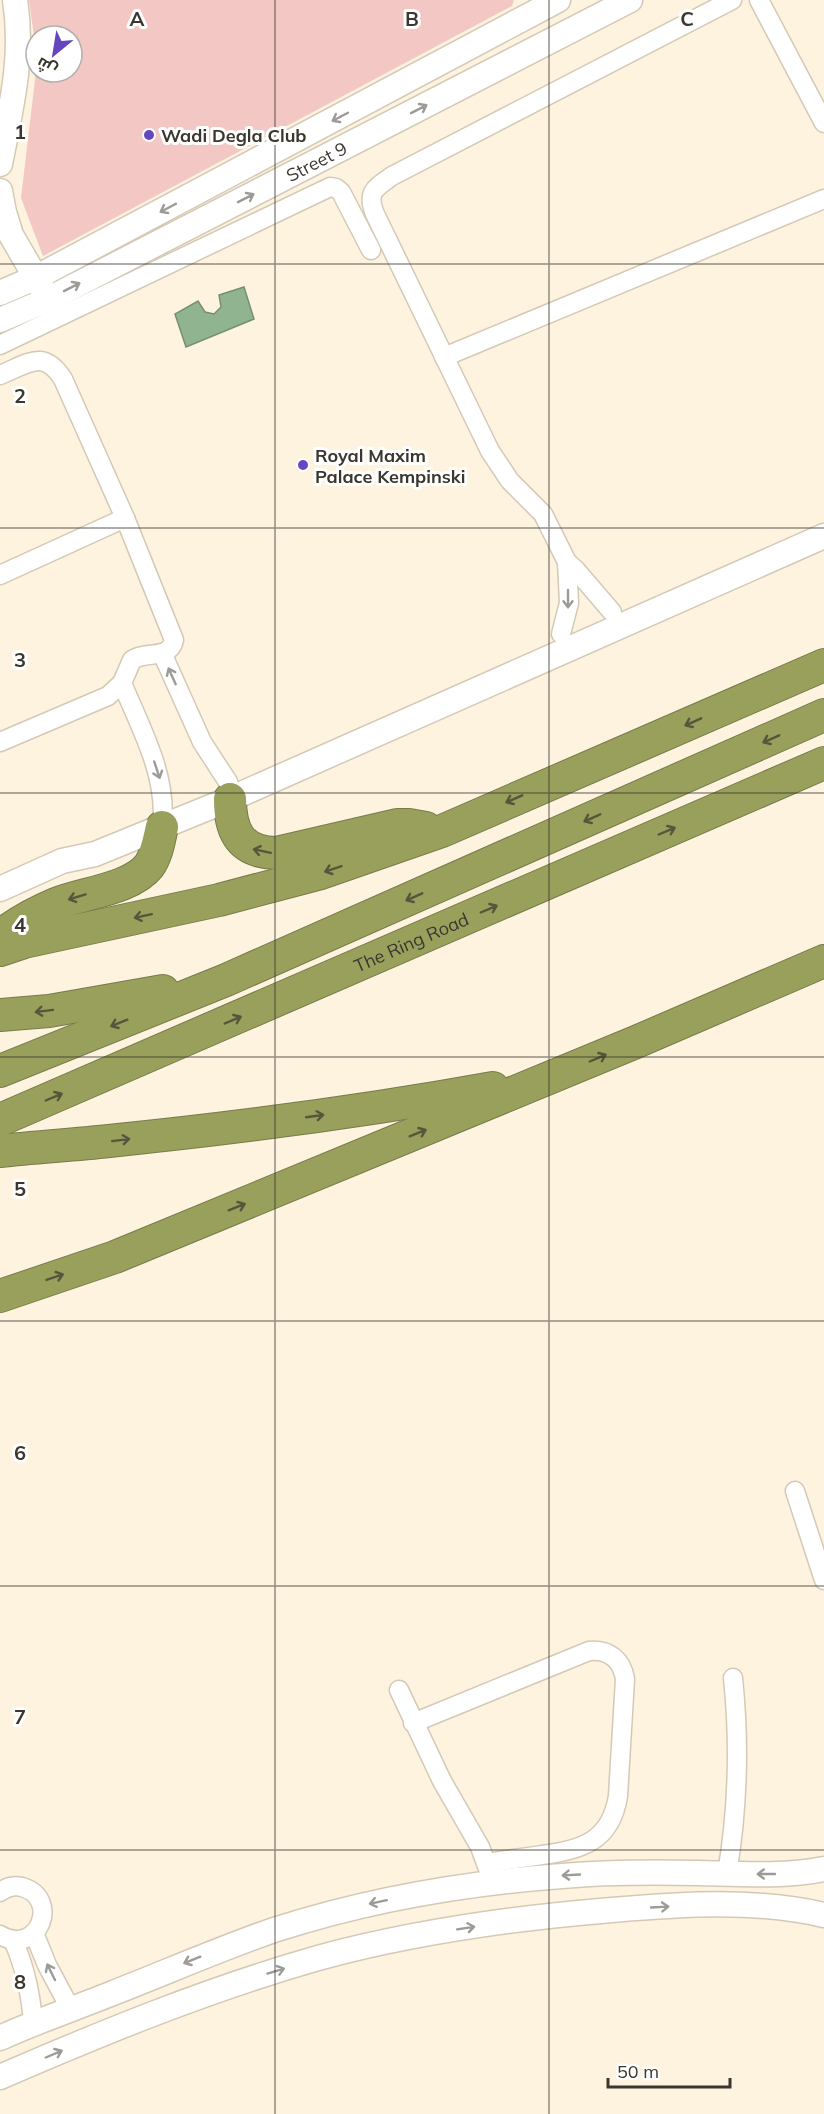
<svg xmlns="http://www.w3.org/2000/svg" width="824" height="2114" viewBox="0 0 824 2114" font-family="Mulish,Cairo,sans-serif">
<rect width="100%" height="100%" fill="#fef3df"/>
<!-- green -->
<path fill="#f2c7c4" d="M29,0H514L512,6L43,256L21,198L36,71L72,72V36H36V51Z"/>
<!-- water -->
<path fill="#91b490" stroke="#778e73" stroke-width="1.5" d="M244,287L254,319L186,347L175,314L198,301L205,312L214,314L221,307L219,295Z"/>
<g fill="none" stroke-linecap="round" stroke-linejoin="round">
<defs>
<g id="street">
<path d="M759,0L824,123"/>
<path d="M0,345L330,187L336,188L341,192L371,250"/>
<path d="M444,357L824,199"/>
<path d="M0,375C28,364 43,348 63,379L125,518L174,640C169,661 146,650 132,660L122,683L108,696L0,742"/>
<path d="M0,575L125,518"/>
<path d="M612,612L576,570L567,562L543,514L510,481L490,451L375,214C366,192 375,188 392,176L732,0"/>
<path d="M561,634L569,603L567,562"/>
<path d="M162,653L202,742L228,782L231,790L230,799"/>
<path d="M122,683C141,729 168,776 162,827"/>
<path d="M795,1491L824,1580"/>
<path d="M399,1690L442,1781L480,1847L490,1874"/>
<path d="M413,1723L589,1651C609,1649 622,1660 625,1679L618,1796C611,1841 582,1850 542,1855C523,1858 505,1860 486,1863"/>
<path d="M727,1874C738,1808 740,1745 733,1678"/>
<path d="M0,1892C7,1887 14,1885 22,1887C61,1898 39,1957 0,1935"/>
<path d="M34,1933L47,1965L71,2010"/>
<path d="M13,1940C25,1967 31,1994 33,2023"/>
</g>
<g id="secondary">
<path d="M0,164C11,108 24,57 15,0"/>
<path d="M0,191L4,212L11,235L43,290"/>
<path d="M0,293L37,277L558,0"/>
<path id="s1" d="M0,320L47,300L630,0"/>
<path d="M0,889L62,861L95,854L230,799L824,536"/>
<path d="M0,2038C37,2021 76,2008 113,1993C167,1972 219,1949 274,1930C367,1900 465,1883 562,1876C607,1872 653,1872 698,1873C740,1874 782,1877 824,1869"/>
<path d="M0,2077C104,2032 209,1989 318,1958C413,1932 514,1918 612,1910C682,1904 756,1899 824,1915"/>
</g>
<g id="highway">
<path d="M230,799C230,832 241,852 276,853L397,825H409L426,828"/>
<path d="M0,936C17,923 37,912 56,904C83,893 131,889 149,866C157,855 159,839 162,827"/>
<path d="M0,950L24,942L219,900L321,873L442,831L824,665"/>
<path d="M0,1015L49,1011L163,991"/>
<path d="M0,1071L226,980L824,715"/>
<path id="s2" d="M0,1120L824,763"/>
<path d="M0,1151C36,1147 73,1145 109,1141C237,1128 366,1111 493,1088"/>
<path d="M0,1296L115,1257L636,1042L824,961"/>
</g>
</defs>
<!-- street casing -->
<use href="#street" stroke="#d4c9b6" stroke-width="21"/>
<!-- secondary casing -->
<use href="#secondary" stroke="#d4c9b6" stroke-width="27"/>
<!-- highway casing -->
<use href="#highway" stroke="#777b4c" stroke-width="34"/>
<!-- street -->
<use href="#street" stroke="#fff" stroke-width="18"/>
<!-- secondary -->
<use href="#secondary" stroke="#fff" stroke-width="24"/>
<!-- highway -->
<use href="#highway" stroke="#98a05c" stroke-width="32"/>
</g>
<!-- one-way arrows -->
<defs><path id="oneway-shaft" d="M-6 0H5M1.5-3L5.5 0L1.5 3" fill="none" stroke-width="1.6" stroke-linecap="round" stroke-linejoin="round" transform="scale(1.5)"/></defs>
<g stroke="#9d9b97">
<use href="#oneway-shaft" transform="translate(419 109) rotate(-27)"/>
<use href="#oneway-shaft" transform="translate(340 117) rotate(152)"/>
<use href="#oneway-shaft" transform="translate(246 198) rotate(-27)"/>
<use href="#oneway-shaft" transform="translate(168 208) rotate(152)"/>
<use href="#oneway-shaft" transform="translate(72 287) rotate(-27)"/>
<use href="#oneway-shaft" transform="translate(568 599) rotate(90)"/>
<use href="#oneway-shaft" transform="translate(172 676) rotate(-114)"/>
<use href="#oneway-shaft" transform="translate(157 770) rotate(72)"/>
<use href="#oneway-shaft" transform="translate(766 1874) rotate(-180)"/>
<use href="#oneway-shaft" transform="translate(571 1875) rotate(177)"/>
<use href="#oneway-shaft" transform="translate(378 1902) rotate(168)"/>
<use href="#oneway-shaft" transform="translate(660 1907) rotate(-3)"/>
<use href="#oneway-shaft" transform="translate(466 1928) rotate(-9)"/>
<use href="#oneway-shaft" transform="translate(192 1960) rotate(158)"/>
<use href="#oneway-shaft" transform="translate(276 1971) rotate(-17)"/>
<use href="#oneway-shaft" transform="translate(51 1972) rotate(-116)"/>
<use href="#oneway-shaft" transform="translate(54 2054) rotate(-23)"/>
</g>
<g stroke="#57563c">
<use href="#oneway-shaft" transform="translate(693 722) rotate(156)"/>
<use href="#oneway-shaft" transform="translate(771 739) rotate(156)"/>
<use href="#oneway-shaft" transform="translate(514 799) rotate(156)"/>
<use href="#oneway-shaft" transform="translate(592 818) rotate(156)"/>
<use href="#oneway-shaft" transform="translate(667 831) rotate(-23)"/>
<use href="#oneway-shaft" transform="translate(262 851) rotate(-168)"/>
<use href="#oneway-shaft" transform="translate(333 869) rotate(161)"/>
<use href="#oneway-shaft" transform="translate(77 897) rotate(163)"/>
<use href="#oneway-shaft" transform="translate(414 897) rotate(156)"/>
<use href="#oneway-shaft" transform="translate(489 909) rotate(-23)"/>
<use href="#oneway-shaft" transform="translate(143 916) rotate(168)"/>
<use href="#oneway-shaft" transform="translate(44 1011) rotate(173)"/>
<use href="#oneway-shaft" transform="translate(233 1020) rotate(-23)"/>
<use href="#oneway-shaft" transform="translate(119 1023) rotate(158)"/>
<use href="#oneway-shaft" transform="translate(598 1058) rotate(-23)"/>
<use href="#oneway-shaft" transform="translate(54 1097) rotate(-23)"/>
<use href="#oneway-shaft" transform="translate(315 1116) rotate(-8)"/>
<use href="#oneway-shaft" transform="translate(418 1133) rotate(-22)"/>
<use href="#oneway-shaft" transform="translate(121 1140) rotate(-7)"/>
<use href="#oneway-shaft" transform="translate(237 1207) rotate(-22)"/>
<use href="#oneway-shaft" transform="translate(55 1277) rotate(-19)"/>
</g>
<!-- grid -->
<path fill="none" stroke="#3b372f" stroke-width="1.5" stroke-opacity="0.55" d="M275,0V2114M549,0V2114M0,264H824M0,528H824M0,793H824M0,1057H824M0,1321H824M0,1586H824M0,1850H824"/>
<!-- markers -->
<g fill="#6546be" stroke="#fff" stroke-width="2">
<circle cx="149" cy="135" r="6"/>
<circle cx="303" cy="465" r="6"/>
</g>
<g text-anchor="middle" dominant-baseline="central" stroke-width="6" stroke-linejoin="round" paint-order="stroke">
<!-- poi labels -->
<g font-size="18" font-weight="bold" fill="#3b372f" stroke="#fff" text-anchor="start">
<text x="161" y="135">Wadi Degla Club</text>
<text x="315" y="455">Royal Maxim<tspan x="315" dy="21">Palace Kempinski</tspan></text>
</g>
<!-- street labels -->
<g font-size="18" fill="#3b372f" stroke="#fff">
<text stroke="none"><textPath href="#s1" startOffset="354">Street 9</textPath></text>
<text stroke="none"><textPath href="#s2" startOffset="448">The Ring Road</textPath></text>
</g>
</g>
<g font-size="20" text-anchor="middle" font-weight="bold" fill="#3b372f" stroke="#fff" stroke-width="6" stroke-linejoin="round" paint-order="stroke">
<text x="137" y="26">A</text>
<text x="412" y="26">B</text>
<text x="687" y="26">C</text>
<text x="20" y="139">1</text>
<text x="20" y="403">2</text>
<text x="20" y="667">3</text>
<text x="20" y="932">4</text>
<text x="20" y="1196">5</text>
<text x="20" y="1460">6</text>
<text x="20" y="1724">7</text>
<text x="20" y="1989">8</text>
</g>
<!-- north arrow -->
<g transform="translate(54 54) rotate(210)"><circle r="28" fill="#ffffff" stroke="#b1afac" stroke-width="1.5"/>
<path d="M0-4.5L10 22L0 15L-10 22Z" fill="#6546be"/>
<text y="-9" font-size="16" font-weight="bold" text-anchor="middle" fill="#3b372f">ش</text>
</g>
<!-- scale -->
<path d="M608 2078v9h122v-9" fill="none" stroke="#3b372f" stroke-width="3"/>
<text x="617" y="2078" font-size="18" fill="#3b372f" stroke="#ffffff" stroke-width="4.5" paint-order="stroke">50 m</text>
</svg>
